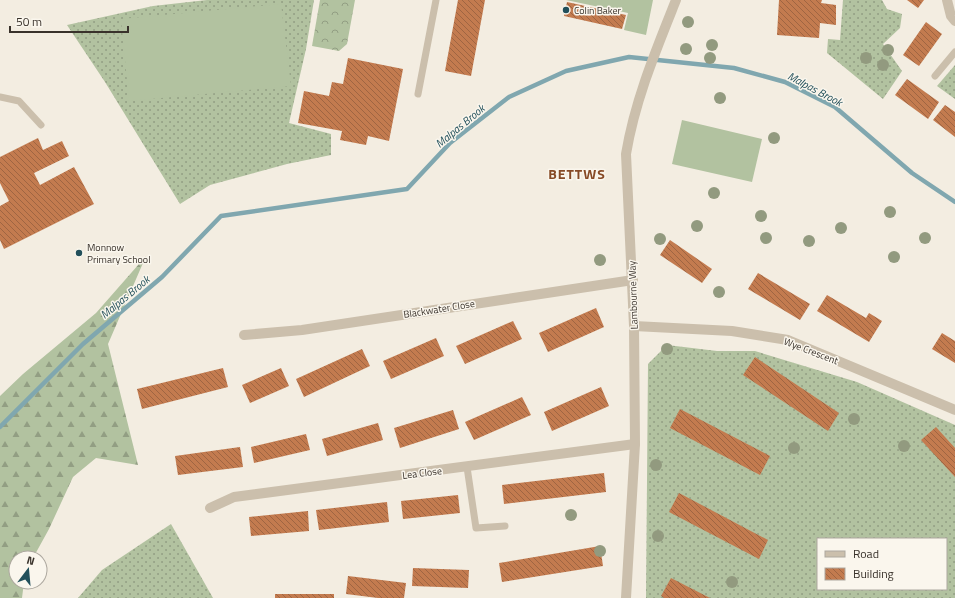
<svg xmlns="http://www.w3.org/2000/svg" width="955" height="598" viewBox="0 0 955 598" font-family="'Titillium Web',sans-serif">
<defs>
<pattern id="grass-dots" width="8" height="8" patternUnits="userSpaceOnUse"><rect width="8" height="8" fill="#b2c2a0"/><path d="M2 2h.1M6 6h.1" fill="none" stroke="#929e83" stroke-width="1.8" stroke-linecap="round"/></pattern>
<pattern id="forest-firs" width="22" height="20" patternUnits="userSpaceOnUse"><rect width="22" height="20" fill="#b2c2a0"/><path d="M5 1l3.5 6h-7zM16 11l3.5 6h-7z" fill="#929e83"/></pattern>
<pattern id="park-crowns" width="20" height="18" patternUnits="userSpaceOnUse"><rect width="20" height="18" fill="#b2c2a0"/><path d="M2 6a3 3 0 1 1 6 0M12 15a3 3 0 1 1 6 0" fill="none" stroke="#929e83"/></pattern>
<pattern id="building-back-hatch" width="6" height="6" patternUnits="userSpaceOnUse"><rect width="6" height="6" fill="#c37b4f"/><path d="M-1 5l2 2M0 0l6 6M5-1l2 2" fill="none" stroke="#9f6542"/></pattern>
</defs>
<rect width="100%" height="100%" fill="#f3ede1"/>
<!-- grass -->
<g fill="url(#grass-dots)" fill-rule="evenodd">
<path d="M207,0H314L306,49L289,123L331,134V155L287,164L210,185L180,204L105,82L67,25L153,6Z"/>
<path d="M843,0H882L887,9L902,14L900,28L883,44L902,71L883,99L827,53L828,39L840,40Z"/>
<path d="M955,65V99L937,86Z"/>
<path d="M667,345L717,351H755L857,382L955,425V598H646L648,364ZM818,539H946V589H818Z"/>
<path d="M171,524L213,598H78L102,570Z"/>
</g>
<!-- forest -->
<path fill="url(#forest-firs)" d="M146,256L108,344L138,465L96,458L73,477L49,529L33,558H16V582H24L22,598H0V396L23,374L96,313Z"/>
<!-- park -->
<path fill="url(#park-crowns)" d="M320,0H355L347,44L339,51L312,46Z"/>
<!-- garden -->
<g fill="#b2c2a0">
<path d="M566,0H653L646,35L624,30L628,13Z"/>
<path d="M281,4L291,86L129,101L121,19Z"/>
<path d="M682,120L762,139L752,182L672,164Z"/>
</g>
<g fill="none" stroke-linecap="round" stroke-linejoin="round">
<!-- stream -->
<path stroke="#80a7af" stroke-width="4.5" d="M0,427L83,344L162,277L221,216L407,189L450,143L509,97L566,71L629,57L734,68L785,82L835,107L912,173L955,202"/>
</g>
<!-- building -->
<g fill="url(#building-back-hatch)">
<path d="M458,0H485L471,76L445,71Z"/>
<path d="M779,0H822L821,3L836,5V25L820,23L819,38L777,35Z"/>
<path d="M907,0H924L918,8Z"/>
<path d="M567,2L626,15L622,29L564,16Z"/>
<path d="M926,22L942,34L919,66L903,55Z"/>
<path d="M348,58L403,69L389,141L368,136L366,145L340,140L342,131L298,123L304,91L329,96L332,82L343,84Z"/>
<path d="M907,79L939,102L928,119L895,95Z"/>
<path d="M945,105L955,112V137L933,120Z"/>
<path d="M38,138L43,150L62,141L69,156L34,173L40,185L74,167L94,204L4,249L0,240V206L9,201L0,183V157Z"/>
<path d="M670,240L712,269L702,283L660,255Z"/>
<path d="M758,273L810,304L800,320L748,289Z"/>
<path d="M827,295L866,318L869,313L882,321L869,342L817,311Z"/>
<path d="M596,308L604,327L548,352L539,333Z"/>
<path d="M513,321L522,339L465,364L456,346Z"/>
<path d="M942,333L955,341V363L932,349Z"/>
<path d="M436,338L444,356L391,379L383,361Z"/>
<path d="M362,349L370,366L304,397L296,379Z"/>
<path d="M755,357L839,413L828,431L743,375Z"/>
<path d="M223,368L228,387L142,409L137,389Z"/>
<path d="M281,368L289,386L250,403L242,385Z"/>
<path d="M601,387L609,406L552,431L544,412Z"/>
<path d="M522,397L531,415L474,440L465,422Z"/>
<path d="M680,409L770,456L760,475L670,428Z"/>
<path d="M453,410L459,429L400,448L394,428Z"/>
<path d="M378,423L383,440L327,456L322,439Z"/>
<path d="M936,427L955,448V477L921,440Z"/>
<path d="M306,434L310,450L254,463L251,447Z"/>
<path d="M240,447L243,467L178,475L175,456Z"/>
<path d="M604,473L606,492L504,504L502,485Z"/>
<path d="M679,493L768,540L759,559L669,512Z"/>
<path d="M458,495L460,513L403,519L401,501Z"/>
<path d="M387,502L389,522L319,530L316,510Z"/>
<path d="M308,511L309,531L251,536L249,517Z"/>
<path d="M600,546L603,566L502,582L499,563Z"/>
<path d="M413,568L469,570L468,588L412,586Z"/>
<path d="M348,576L406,583L404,598H378L346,594Z"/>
<path d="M671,578L710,598H664L661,596Z"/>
<rect x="275" y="594" width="59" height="4"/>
</g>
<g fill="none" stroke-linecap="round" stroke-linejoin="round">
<!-- service -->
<g stroke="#cbbfac" stroke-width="7">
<path d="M935,76L955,52"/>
<path d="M418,94L436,0"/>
<path d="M0,97L19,101L41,125"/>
<path d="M467,467L476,528L505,526"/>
</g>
<!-- minor -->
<g stroke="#cbbfac" stroke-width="10">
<path d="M947,0L951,16L955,21"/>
<path d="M634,326L732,331L788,340L955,410"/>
<path d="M244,335L302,330L633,280"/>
<path d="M210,508L234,497L635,444"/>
<path d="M626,598L635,444L634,326L626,154C635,100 656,50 676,0"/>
</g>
</g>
<!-- trees -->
<g fill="#929a7f">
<circle cx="688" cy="22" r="6"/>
<circle cx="712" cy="45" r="6"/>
<circle cx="686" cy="49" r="6"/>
<circle cx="888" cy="50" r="6"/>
<circle cx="710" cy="58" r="6"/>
<circle cx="866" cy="58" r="6"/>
<circle cx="883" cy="65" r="6"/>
<circle cx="720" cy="98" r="6"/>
<circle cx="774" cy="138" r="6"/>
<circle cx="714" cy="193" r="6"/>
<circle cx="890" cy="212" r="6"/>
<circle cx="761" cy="216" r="6"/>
<circle cx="697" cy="226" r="6"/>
<circle cx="841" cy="228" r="6"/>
<circle cx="766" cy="238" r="6"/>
<circle cx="925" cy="238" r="6"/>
<circle cx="660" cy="239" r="6"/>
<circle cx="809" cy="241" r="6"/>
<circle cx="894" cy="257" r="6"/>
<circle cx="600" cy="260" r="6"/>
<circle cx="719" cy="292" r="6"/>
<circle cx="667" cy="349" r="6"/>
<circle cx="854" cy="419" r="6"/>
<circle cx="904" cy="446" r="6"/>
<circle cx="794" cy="448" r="6"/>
<circle cx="656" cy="465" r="6"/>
<circle cx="571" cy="515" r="6"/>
<circle cx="658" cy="536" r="6"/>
<circle cx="600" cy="551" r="6"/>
<circle cx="732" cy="582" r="6"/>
</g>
<!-- markers -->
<g fill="#214f5a" stroke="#faf6ed" stroke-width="1.5">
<circle cx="566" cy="10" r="4"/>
<circle cx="79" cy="253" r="4"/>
</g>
<g text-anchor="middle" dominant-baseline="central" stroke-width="3" stroke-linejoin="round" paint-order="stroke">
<!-- poi labels -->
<g font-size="10" fill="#39322b" stroke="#faf6ed" text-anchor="start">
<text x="574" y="10">Colin Baker</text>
<text x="87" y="247">Monnow<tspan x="87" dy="12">Primary School</tspan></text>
</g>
<!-- street labels -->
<g font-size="10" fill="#39322b" stroke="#faf6ed">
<text transform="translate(633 295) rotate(-92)">Lambourne Way</text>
<text transform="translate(439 309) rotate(-9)">Blackwater Close</text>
<text transform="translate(811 351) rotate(21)">Wye Crescent</text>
<text transform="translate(422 473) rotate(-7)">Lea Close</text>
</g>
<!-- water labels -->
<g font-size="11" font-style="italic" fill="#214f5a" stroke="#faf6ed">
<text transform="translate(815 89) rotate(28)">Malpas Brook</text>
<text transform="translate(460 126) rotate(-40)">Malpas Brook</text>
<text transform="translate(125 297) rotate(-40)">Malpas Brook</text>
</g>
<!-- district labels -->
<g font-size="14" font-weight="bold" letter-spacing="1" fill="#874a26" stroke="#faf6ed">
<text x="577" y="173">BETTWS</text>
</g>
</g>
<!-- legend -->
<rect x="817" y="538" width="130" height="52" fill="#faf6ed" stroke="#ada89f"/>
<rect x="825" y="551" width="20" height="6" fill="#cbbfac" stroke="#ada89f"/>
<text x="853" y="558" font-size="12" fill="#39322b">Road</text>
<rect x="825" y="568" width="20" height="12" fill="url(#building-back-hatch)" stroke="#ada89f"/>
<text x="853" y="578" font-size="12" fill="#39322b">Building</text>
<!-- north arrow -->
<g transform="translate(28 570) rotate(16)"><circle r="19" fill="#faf6ed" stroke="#ada89f"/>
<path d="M0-3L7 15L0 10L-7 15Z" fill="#214f5a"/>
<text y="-6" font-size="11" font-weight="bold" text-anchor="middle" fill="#39322b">N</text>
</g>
<!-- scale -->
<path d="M10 26v6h118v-6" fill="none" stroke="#39322b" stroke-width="2"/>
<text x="16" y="26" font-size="12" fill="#39322b" stroke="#faf6ed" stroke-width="3" paint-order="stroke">50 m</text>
</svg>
